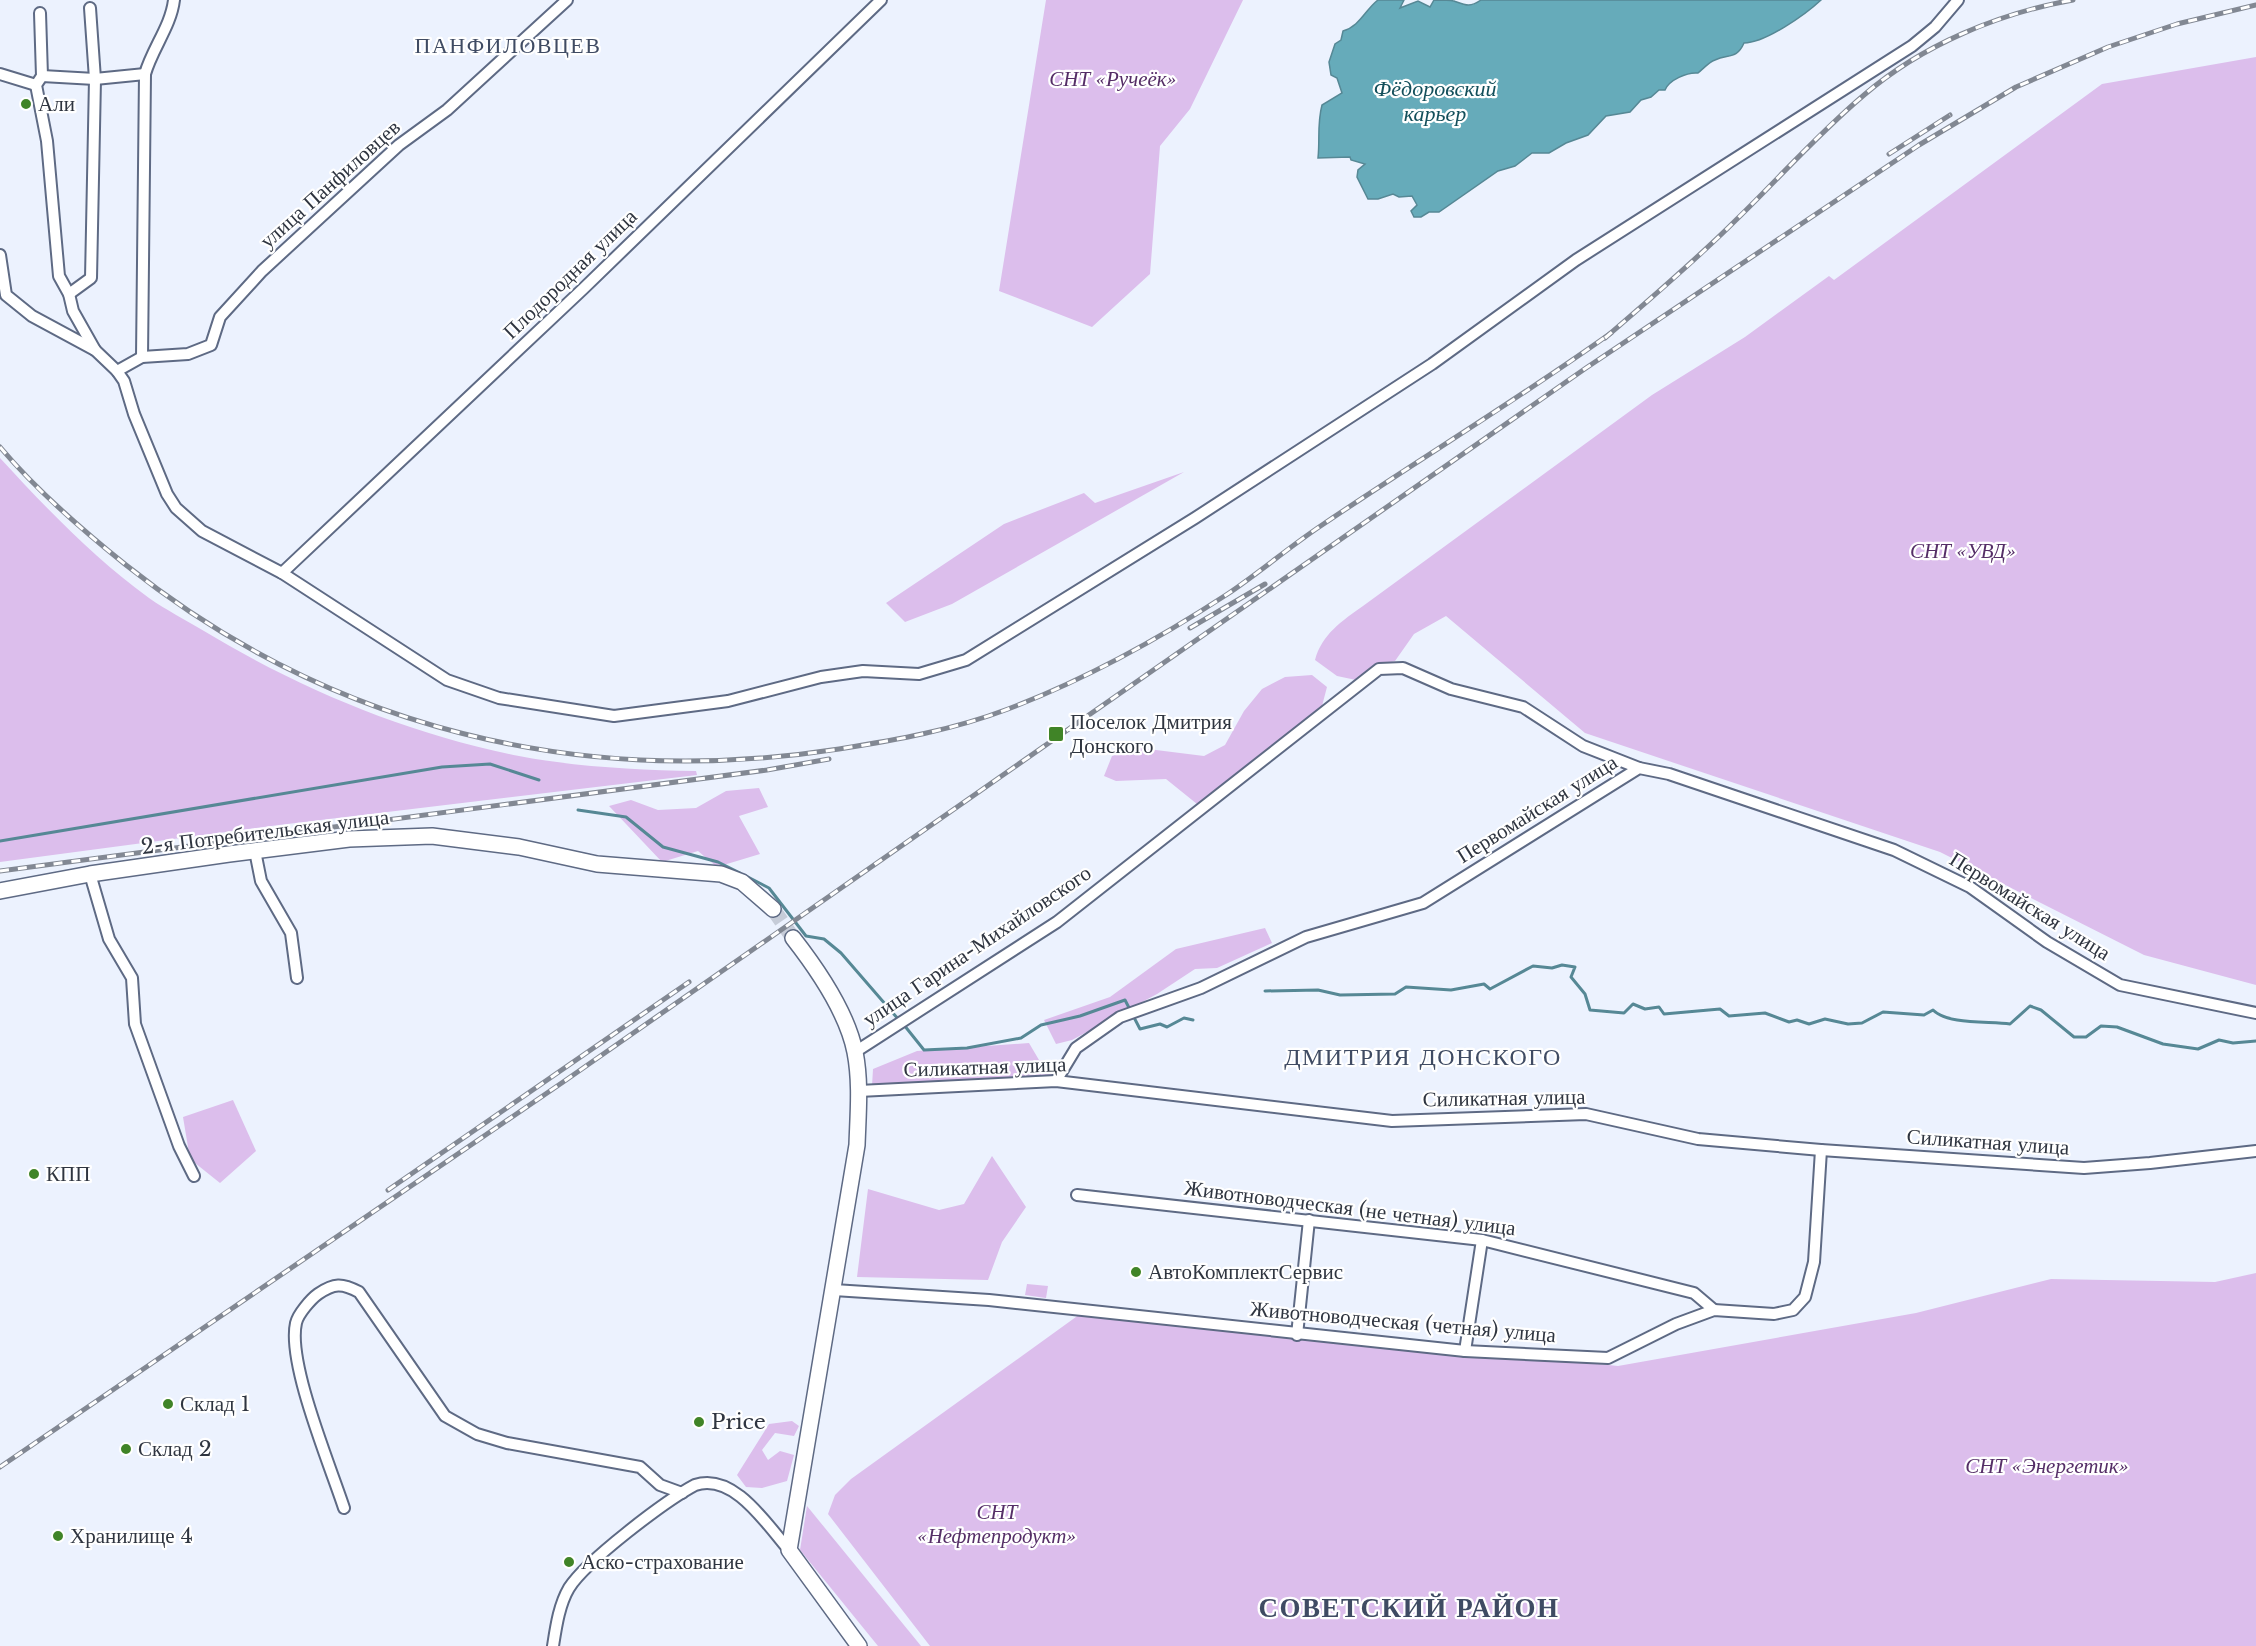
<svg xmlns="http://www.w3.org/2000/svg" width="2256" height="1646" viewBox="0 0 2256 1646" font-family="'Libre Baskerville',serif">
<rect width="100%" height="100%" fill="#ecf2fe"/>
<!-- green -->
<g fill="#dcbeec">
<path d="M1046,0H1243L1190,109L1160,146L1150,274L1092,327L999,291Z"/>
<path d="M2256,57V985L2144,955L1940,852L1585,733L1446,616L1414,634L1395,661L1373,667L1356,680L1337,676L1315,660C1322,634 1342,621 1363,606L1652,395L1745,337L1829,276L1834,280L2102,84Z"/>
<path d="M0,458C46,508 94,558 149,598C166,610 186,620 204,631C300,689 408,734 519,756C577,767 637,770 696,771L697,775L279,825L0,862Z"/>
<path d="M1184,472L952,604L905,622L886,603L1004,524L1084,493L1095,503Z"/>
<path d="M1312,675L1327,687L1322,706L1197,804L1166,779L1116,781L1104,776L1112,756L1140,748L1204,756L1225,745L1244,711L1262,689L1285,677Z"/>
<path d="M759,788L768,807L739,816L760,854L717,867L698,851L662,862L609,806L631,800L658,810L696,808L726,791Z"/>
<path d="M1265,928L1272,943L1217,968L1195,969L1157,994L1072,1040L1056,1044L1044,1020L1110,997L1176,949Z"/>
<path d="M1029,1043L1039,1060L1061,1062L1050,1077L872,1086L873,1069L917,1051Z"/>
<path d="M233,1100L256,1151L220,1183L190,1159L183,1117Z"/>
<path d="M992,1156L1026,1207L1002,1242L988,1280L857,1277L868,1189L939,1210L964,1204Z"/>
<path d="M2256,1273V1646H930L828,1514L835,1495L851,1479L1087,1309L1618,1366L1916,1313L2051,1279L2215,1282Z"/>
<path d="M1027,1284L1048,1286L1046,1298L1025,1295Z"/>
<path d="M792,1421L799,1426L794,1436L775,1433L762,1450L768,1460L780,1451L794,1455L787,1481L762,1488L746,1487L737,1475L769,1424Z"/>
<path d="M807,1506L921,1646H878L800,1550Z"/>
</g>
<!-- water -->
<path fill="#66abba" stroke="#568895" stroke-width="1.5" d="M1378,0H1404L1400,8L1418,1L1430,7L1434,0C1440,0 1449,0 1454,1C1465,5 1470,8 1481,0H1821C1805,15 1765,43 1744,43C1737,59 1729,54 1715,60C1709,62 1703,69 1698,73C1687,72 1669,80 1665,90H1659L1651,97L1641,100L1630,112L1606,116L1588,135L1566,143L1549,153H1532L1515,166L1498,171L1439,212H1429L1421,217H1414L1411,211L1417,205L1412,196L1399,197L1393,194L1378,199H1368L1357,177L1358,170L1365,164L1351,160L1350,157L1318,158C1320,139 1317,124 1322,105L1342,93L1337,78L1331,75L1329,62L1335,44L1341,40L1343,31C1360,26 1365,10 1378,0Z"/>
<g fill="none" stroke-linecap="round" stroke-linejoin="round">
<!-- stream -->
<g stroke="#568895" stroke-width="3">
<path d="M578,810L626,817L663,847L718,862L740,873"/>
<path d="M0,841L442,767L490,764L539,780"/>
<path d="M746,876L769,888L806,936L824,939L841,953L899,1020"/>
<path d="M1265,991L1318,990L1340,995L1395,994L1406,987L1451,990L1484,984L1490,989L1533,966L1552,968L1562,965L1575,967L1571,977L1585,994L1590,1010L1624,1013L1633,1004L1645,1009L1659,1007L1664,1014L1720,1009L1729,1016L1765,1013L1789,1022L1797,1020L1809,1024L1825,1019L1848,1024L1862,1023L1883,1012L1924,1015L1933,1010C1948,1025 1989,1021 2010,1024L2030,1006L2041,1010L2074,1037H2086L2101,1026L2117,1027L2163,1044L2198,1049L2219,1040L2233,1043L2256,1041"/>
<path d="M904,1025L924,1050L967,1048L1021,1038L1041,1025L1080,1016L1125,1000L1140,1029L1160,1024L1167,1027L1184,1018L1193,1020"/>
</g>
<!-- secondary-tunnel -->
<path stroke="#c6ccd8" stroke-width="15" stroke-dasharray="15 8" stroke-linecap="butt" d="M773,909L793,938"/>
<defs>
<g id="street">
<path d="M40,13L42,76L36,85L47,141L59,276L69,294L73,311L95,350"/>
<path d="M0,74L36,85"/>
<path d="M42,76L95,79L145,74"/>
<path d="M0,255L6,295L32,316L95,350L117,371L124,381L134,414L167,494L176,508L202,531L282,573L447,680L499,698L614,716L728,701L821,677L863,671L919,674L966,660L1195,518L1432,364L1576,260L1912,46L1935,27L1958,0"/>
<path d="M69,294L91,278L95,79L90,8"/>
<path d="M142,357L145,74C152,49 171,26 174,0"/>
<path d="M117,371L142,357L188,354L211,345L220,317L262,271L399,145L447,110L567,0"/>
<path d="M282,573L584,288L881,0"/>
<path d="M255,851L261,881L291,933L297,978"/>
<path d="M90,874L109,939L132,978L135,1024L179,1146L194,1176"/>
<path d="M855,1052L1057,922L1379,669L1403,668L1451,689L1523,707L1583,746L1639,768"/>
<path d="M1056,1081L1076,1048L1120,1017L1201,988L1306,937L1423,903L1639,768L1669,774L1894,850L1970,887L2047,942L2120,985L2256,1013"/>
<path d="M859,1091L1056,1081L1392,1121L1586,1114L1698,1139L1821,1150L2084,1168L2150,1163L2256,1151"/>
<path d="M1077,1195L1482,1240L1694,1293L1714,1310"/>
<path d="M834,1290L989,1300L1465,1351L1608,1358L1676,1324L1714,1310L1774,1314L1793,1310L1805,1297L1814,1262L1821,1150"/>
<path d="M1297,1335L1309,1220"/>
<path d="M1465,1351L1482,1240"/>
<path d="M344,1508C330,1465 287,1363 296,1323C298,1314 311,1299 318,1294C334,1283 342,1283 359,1292L445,1416L477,1434L507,1443L640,1467L660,1485L682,1493"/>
<path d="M553,1646C556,1627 559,1605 569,1588C586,1561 665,1501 695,1485C734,1472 767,1525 789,1550"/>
</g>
<g id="secondary">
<path d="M0,891L90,874L229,854L349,839L432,836L519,847L597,864L721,874L742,882L773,909"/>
<path d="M793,938C818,970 847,1012 855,1052C861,1083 858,1114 857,1145L789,1550L859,1646"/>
</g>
</defs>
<!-- street casing -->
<use href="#street" stroke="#5e6a84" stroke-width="14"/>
<!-- secondary casing -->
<use href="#secondary" stroke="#5e6a84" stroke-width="18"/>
<!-- street -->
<use href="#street" stroke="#fff" stroke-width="10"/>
<!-- secondary -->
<use href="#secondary" stroke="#fff" stroke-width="15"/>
<defs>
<g id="rail">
<path d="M1889,154L1950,115"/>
<path d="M1605,338C1650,299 1695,261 1737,219C1779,178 1819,133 1864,95C1922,45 1999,13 2073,0"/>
<path d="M0,447C37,491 81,529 126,565C332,729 580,789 839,749C896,740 953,730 1008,709C1084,680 1157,640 1226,595C1259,573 1289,547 1322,525C1418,460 1517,400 1611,333"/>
<path d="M1190,628L1265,584"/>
<path d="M0,871L767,770L829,759"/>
<path d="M388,1190L689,982"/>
<path d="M0,1467L566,1080L1586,368L1919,145L2016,87L2108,47L2177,24L2256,5"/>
</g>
</defs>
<!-- rail casing -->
<use href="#rail" stroke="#828893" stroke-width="5"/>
<!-- rail -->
<use href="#rail" stroke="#fff" stroke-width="3" stroke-dasharray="9" stroke-linecap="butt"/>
</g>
<!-- markers -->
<g fill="#408427" stroke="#fff" stroke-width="2">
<circle cx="26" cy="104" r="6"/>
<rect x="1048" y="726" width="16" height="16" rx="3"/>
<circle cx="34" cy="1174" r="6"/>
<circle cx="1136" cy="1272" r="6"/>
<circle cx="168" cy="1404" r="6"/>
<circle cx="699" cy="1422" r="6"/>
<circle cx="126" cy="1449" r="6"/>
<circle cx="58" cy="1536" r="6"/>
<circle cx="569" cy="1562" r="6"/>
</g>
<g text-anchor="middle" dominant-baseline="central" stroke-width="4.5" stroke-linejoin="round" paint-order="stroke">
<!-- park labels -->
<g font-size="21" font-style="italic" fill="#552e67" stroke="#fff">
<text x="1113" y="79">СНТ «Ручеёк»</text>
<text x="1963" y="551">СНТ «УВД»</text>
<text x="2047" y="1466">СНТ «Энергетик»</text>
<text x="997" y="1512">СНТ<tspan x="997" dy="24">«Нефтепродукт»</tspan></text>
</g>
<!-- poi labels -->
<g font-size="21" fill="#2f3540" stroke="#fff" text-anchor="start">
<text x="38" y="104">Али</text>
<text x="1070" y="722">Поселок Дмитрия<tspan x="1070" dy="24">Донского</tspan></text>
<text x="46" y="1174">КПП</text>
<text x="1148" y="1272">АвтоКомплектСервис</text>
<text x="180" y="1404">Склад 1</text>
<text x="711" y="1422">Price</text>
<text x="138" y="1449">Склад 2</text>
<text x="70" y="1536">Хранилище 4</text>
<text x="581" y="1562">Аско-страхование</text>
</g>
<!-- street labels -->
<g font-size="21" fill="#2f3540" stroke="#fff">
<text transform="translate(330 184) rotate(-42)">улица Панфиловцев</text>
<text transform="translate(570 274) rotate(-44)">Плодородная улица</text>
<text transform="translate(1537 809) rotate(-32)">Первомайская улица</text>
<text transform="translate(265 832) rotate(-7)">2-я Потребительская улица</text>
<text transform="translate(2030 906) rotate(32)">Первомайская улица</text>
<text transform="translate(977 946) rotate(-34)">улица Гарина-Михайловского</text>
<text transform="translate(985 1067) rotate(-2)">Силикатная улица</text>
<text transform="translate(1504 1098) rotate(-1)">Силикатная улица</text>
<text transform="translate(1988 1142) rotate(4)">Силикатная улица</text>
<text transform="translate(1350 1208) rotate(7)">Животноводческая (не четная) улица</text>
<text transform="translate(1403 1322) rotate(5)">Животноводческая (четная) улица</text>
</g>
<!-- neighbourhood labels -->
<g font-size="22" letter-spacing="1.5" fill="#3f4b63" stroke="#fff">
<text x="508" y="45">ПАНФИЛОВЦЕВ</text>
</g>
<!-- water labels -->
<g font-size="22" font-style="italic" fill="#134f5b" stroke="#fff">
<text x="1435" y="88">Фёдоровский<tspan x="1435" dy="25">карьер</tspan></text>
</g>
<!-- quarter labels -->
<g font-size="24" letter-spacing="1.5" fill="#3f4b63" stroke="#fff">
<text x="1423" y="1056">ДМИТРИЯ ДОНСКОГО</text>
</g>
<!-- district labels -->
<g font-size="27" font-weight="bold" letter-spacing="1.5" fill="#3f4b63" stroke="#fff">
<text x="1409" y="1607">СОВЕТСКИЙ РАЙОН</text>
</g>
</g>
</svg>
